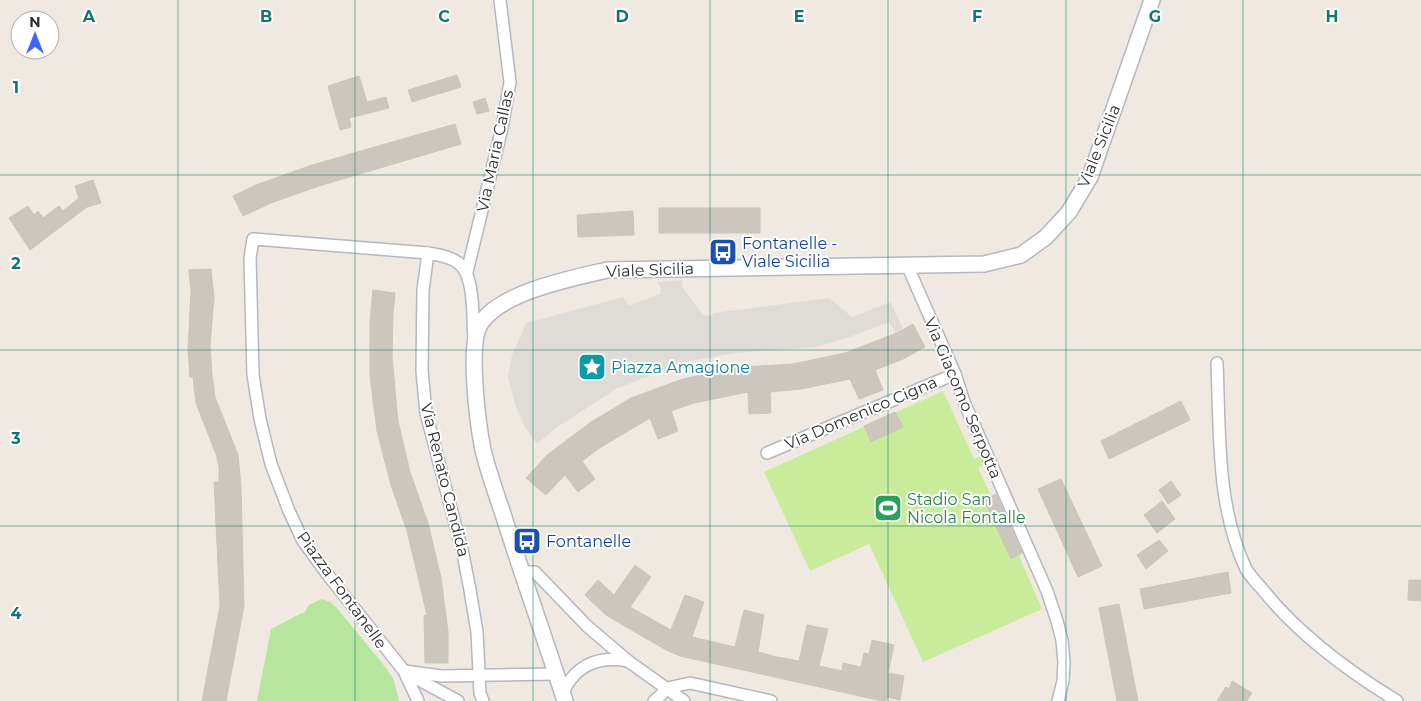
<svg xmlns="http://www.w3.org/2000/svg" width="1421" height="701" viewBox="0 0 1421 701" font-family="Montserrat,sans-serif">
<rect width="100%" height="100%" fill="#efe9e1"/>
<!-- green -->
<path fill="#b6e59e" d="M322,599L330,602L336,607L382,663L393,678L399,701H257L271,629L300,614L304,613L309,605Z"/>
<!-- pitch -->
<path fill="#c9ec9a" d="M943,391L974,459L981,456L985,464L978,468L1015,548L1021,545L1025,552L1019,556L1042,609L923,662L869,544L810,571L764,472Z"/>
<!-- plaza -->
<path fill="#dfdcd8" d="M683,280L682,287L703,315L713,316V313L829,298L852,317L890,302L903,328L896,334L889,322L847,338L815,347L735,353L690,361L658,372L616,389L556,428L537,444L525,427L516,407L508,377L512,355L526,323L623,297L629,306L660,294L661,289L657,282Z"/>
<!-- building -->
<g fill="#cbc7bf" stroke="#cbc5ba">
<path d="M457,75L461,87L412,102L408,90Z"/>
<path d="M359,76L367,102L386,97L389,108L349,118L351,127L340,130L328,86Z"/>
<path d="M485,98L489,111L477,114L473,102Z"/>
<path d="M455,124L461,144L319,186L271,203L243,216L233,196L256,185L312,165Z"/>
<path d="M93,180L101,203L87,207L30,250L9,218L28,206L34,215L38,211L43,218L59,206L63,211L79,198L75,186Z"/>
<rect x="659" y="208" width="101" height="25"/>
<path d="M633,211L634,235L578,237L577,215Z"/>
<path d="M211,269L214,298L210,345L212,375L215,397L238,455L241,487L244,606L226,701H202L220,606L214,482H219V467L217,457L196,403L193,377H190L188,351L191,292L189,270Z"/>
<path d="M373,290L395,293L393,314L392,356L398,421L410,472L428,523L441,578L448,632V663H425L424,616L427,615L407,531L391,485L377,431L370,376V321Z"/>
<path d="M913,324L925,347L903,359L875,370L883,390L859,399L850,379L801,389L770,392L771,413L749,414L748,392L694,403L671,411L678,431L658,439L650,418L601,447L582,461L595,479L578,492L565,475L546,495L526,478L547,455L591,422L631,398L661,387L683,379L714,372L743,367L793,364L845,353L897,333Z"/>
<path d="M1181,401L1190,420L1109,459L1101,441Z"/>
<path d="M895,412L903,427L871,442L864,426Z"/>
<path d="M1061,479L1102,566L1078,577L1038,489Z"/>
<path d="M1171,481L1181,495L1168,504L1159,490Z"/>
<path d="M996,494L1022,553L1011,559L984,500Z"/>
<path d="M1162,501L1175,519L1157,533L1144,515Z"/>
<path d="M1159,540L1168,551L1146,569L1137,555Z"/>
<path d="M635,565L651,577L630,607L671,630L685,595L704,602L692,637L735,647L744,610L764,615L758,652L777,657L799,661L807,625L828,629L819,666L842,671L843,663L861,667L864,653L869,654L872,640L894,645L888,673L904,676L900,700L887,697L886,701H882L680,656L666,650L606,615L585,595L598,580L614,595Z"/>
<path d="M1228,572L1231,593L1144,609L1140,589Z"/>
<path d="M1409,580H1421V601L1408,600Z"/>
<path d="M1119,604L1122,619L1138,701H1117L1099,608Z"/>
<path d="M1232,681L1252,693L1247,700L1248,701H1217L1226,687L1229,689Z"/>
</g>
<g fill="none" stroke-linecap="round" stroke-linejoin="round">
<defs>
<g id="minor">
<path d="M428,253L423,290L422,371L426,413L463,554L470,590L477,632L480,693L483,701"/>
<path d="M907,265L955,374L964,402L1047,591L1057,621L1062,640L1064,662L1063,681L1058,701"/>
<path d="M467,272L502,128L510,82L500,0"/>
<path d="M1217,363C1220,432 1216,505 1246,569C1250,576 1257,583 1263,590C1299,635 1348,671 1397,701"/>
<path d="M767,453L955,374"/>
<path d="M521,572H535L587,626L628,661L684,701"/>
<path d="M404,671L442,676L556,674"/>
<path d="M410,675L458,701"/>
<path d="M667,688L690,683L771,701"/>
<path d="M564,697C563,690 566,685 571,679C585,661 606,657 628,661"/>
<path d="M418,701L404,671L328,575L303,541L289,511L271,464L260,419L253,375L250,258L253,239L428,253C438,255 449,256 457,262C476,274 472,319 474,339"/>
<path d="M654,701L662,694"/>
</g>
<path id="tertiary" d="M565,701C545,639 523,577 503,514C496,493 488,471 483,450C478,425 467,342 481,323C501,292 573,278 607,270L984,264L1021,255L1046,237L1069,212L1090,177L1152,0"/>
</defs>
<!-- minor casing -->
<use href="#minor" stroke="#b4b7c1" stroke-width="14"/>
<!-- tertiary casing -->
<use href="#tertiary" stroke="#b4b7c1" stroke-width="18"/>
<!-- minor -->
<use href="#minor" stroke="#fff" stroke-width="11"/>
<!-- tertiary -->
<use href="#tertiary" stroke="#fff" stroke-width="15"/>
</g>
<!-- grid -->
<path fill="none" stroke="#0f766e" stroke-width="1" stroke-opacity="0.55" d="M178,0V701M355,0V701M533,0V701M710,0V701M888,0V701M1066,0V701M1243,0V701M0,175H1421M0,350H1421M0,526H1421"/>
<!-- icons -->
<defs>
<symbol id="bus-square" viewBox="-11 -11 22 22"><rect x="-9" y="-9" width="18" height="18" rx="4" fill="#1a4fb4" stroke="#fff"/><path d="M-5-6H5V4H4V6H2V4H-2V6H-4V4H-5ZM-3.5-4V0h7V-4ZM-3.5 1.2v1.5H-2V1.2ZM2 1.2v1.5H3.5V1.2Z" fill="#fff"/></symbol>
<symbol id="sight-square" viewBox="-11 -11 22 22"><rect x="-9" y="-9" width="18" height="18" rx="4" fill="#0f9aa8" stroke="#fff"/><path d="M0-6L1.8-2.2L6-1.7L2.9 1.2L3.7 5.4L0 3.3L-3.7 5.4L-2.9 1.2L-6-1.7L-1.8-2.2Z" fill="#fff"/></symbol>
<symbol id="stadium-square" viewBox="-11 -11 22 22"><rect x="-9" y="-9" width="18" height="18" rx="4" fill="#2e9e5b" stroke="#fff"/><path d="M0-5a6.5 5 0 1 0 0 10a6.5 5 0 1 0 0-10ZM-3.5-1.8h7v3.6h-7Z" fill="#fff"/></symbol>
</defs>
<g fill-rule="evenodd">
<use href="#bus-square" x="707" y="236" width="32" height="32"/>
<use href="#sight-square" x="576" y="351" width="32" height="32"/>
<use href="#stadium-square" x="872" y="492" width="32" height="32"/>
<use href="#bus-square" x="511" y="525" width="32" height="32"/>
</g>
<g text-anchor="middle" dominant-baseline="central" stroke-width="4" stroke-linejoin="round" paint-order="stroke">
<!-- street labels -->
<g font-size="16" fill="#2e2e2e" stroke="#fff">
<text transform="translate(1099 146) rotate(-68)">Viale Sicilia</text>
<text transform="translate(495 151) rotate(-78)">Via Maria Callas</text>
<text transform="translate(650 270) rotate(-2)">Viale Sicilia</text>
<text transform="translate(963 398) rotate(67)">Via Giacomo Serpotta</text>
<text transform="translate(861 413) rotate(-23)">Via Domenico Cigna</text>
<text transform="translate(445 480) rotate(76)">Via Renato Candida</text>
<text transform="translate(342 590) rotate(54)">Piazza Fontanelle</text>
</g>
<!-- transit labels -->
<g font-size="16" fill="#164399" stroke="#fff" text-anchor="start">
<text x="742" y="243">Fontanelle -<tspan x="742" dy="18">Viale Sicilia</tspan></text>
<text x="546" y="541">Fontanelle</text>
</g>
<!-- culture labels -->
<g font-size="16" fill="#0d838f" stroke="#fff" text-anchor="start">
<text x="611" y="367">Piazza Amagione</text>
</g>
<!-- leisure labels -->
<g font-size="16" fill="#27864d" stroke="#fff" text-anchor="start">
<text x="907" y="499">Stadio San<tspan x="907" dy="18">Nicola Fontalle</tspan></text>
</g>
</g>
<g font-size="16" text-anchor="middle" font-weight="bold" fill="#0f766e" stroke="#fff" stroke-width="4" stroke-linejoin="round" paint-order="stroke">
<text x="89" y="22">A</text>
<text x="266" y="22">B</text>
<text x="444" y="22">C</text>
<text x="622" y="22">D</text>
<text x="799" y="22">E</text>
<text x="977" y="22">F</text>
<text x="1155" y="22">G</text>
<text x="1332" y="22">H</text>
<text x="16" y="93">1</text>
<text x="16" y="269">2</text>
<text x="16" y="444">3</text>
<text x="16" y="619">4</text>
</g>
<!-- north arrow -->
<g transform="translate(35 35)"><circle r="24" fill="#ffffff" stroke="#ababab"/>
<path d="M0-4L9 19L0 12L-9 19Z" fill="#4264fb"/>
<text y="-8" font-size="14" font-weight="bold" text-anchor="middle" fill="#2e2e2e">N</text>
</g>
</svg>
